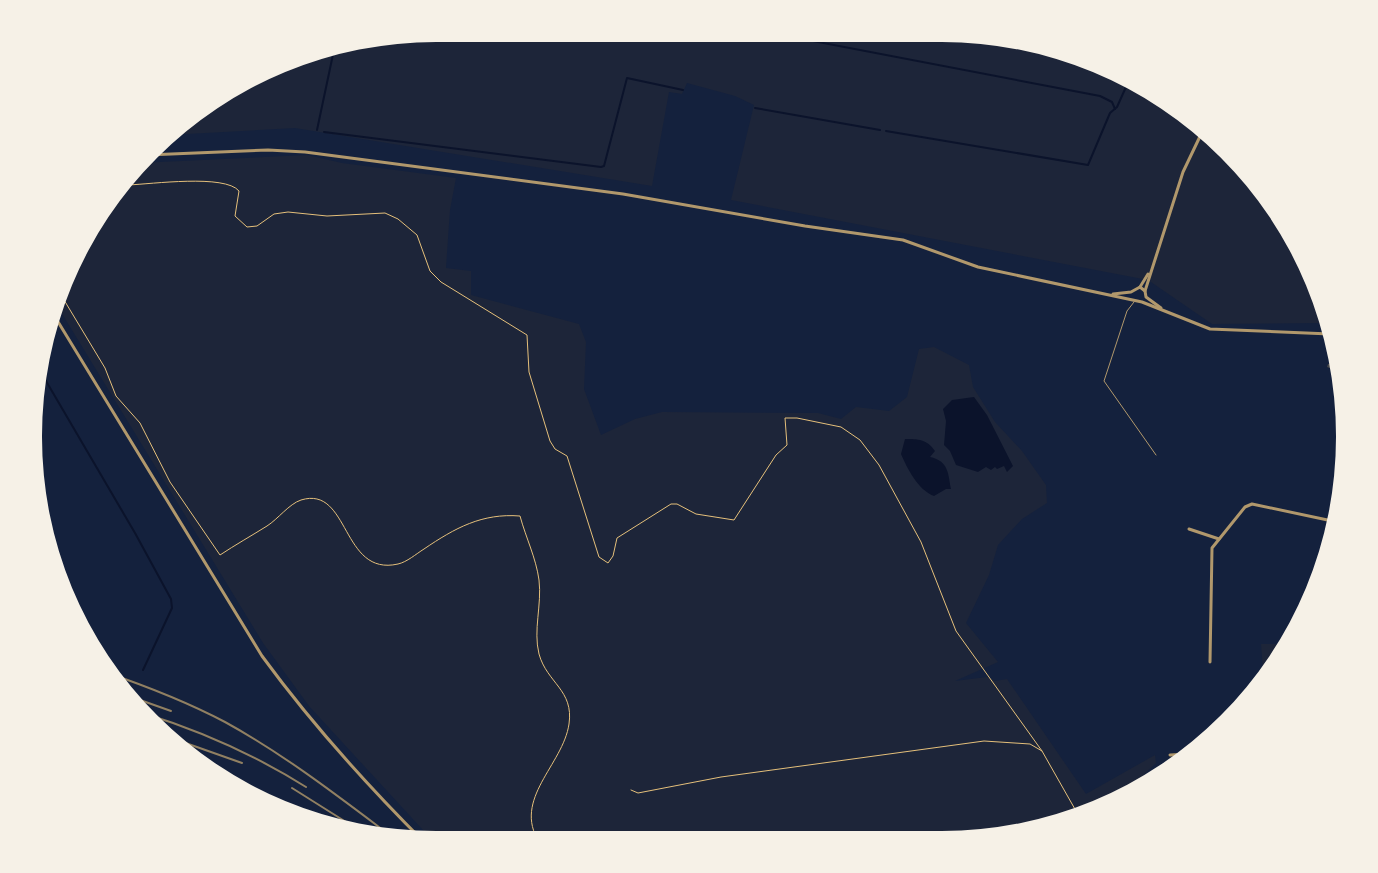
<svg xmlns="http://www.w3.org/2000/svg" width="1378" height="873" viewBox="0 0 1378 873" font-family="'IBM Plex Sans',sans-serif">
<rect width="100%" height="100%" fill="#14213d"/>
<!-- green -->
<g fill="#1d2539">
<path d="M436,28L994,31L1097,59L1191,113L1295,233L1326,323L1212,324L1148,280L731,200L754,105L735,96L687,83L682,94L669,92L652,186L295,128L168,135L209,97L306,50Z"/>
<path d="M307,155L342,163L456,178L450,210L446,268L471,271V295L579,324L586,342L584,389L601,435L635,419L662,412L818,413L841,419L856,407L889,411L907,397L919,349L934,347L969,365L973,387L995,422L1022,451L1046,485L1047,503L1022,519L998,545L989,575L966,623L998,662L955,681L987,677L995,681L1007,679L1086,794L1155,755L1156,763L1116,802L1048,831L969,844L434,842L309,706L263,643L53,299L113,187L139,163Z"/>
<path d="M1261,644H1286L1273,670L1263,671Z"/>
</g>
<!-- water -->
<g fill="#0b132b">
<path d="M974,397L987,415L1013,466L1007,472L1004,466L997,469L995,467L991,470L986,467L978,472L956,465L950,451L944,445L946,421L943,409L952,400Z"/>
<path d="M905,439C918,439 927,439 935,451L930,457C949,461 948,474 951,489H946L934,496C918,490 907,468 901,454Z"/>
</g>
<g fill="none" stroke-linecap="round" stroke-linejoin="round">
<!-- stream -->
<g stroke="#0b132b" stroke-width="2">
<path d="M755,30L1100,96L1112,102L1115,109"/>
<path d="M755,108L880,130"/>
<path d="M317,130L335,45"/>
<path d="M886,131L1088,165L1110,113L1117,107L1130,78"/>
<path d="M324,132L601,167L604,166L627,78L683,90"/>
<path d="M39,369L135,533L171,599L172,608L143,670"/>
</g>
</g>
<!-- building -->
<path fill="#48494c" d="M1333,356L1338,358L1335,370L1327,367L1328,364H1331Z"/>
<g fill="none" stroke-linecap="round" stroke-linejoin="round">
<!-- path -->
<g stroke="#e5c07b" stroke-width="1">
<path d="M111,190L122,189L128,185C152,184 225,174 239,191L235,216L247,227L257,226L274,214L288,212L327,216L385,213L398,219L417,235L430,271L441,282L527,335L529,372L550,441L555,449L567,456L599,557L608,563L613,556L617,538L671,504H677L696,514L734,520L776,455L787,445L785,418H797L841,427L860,440L879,465L921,542L956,631L1042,751L1080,818"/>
<path d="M58,290L105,368L116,396L140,423L170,482L220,555C235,545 251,536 267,526C278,519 289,504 301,500C350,485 341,577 398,564C407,562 416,554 424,549C455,528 482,513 520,516C526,538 536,558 539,580C542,605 533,630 539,654C547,683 574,690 569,724C563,765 512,799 539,842"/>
<path d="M631,790L638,793L721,777L984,741L1030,744L1042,751"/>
</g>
<!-- service -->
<path stroke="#b1986c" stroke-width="1" d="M1134,302L1127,311L1104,381L1156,455"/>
<!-- minor -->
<g stroke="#b1986c" stroke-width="3">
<path d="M1140,287L1148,274"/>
<path d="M1145,291L1183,172L1204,128"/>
<path d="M49,307L262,656C311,723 365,783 424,842"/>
<path d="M1189,529L1219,539"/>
<path d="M1210,662L1212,548L1245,507L1252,504L1337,522"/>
<path d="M1170,755L1187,754"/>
</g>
<!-- tertiary -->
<g stroke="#b1986c" stroke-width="3">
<path d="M147,155L268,150L305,152L623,194L805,226L903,240L978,267L1142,302L1210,329L1330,334"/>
<path d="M1113,294L1131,292L1140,287L1145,291L1146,297L1161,308"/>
</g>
<!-- rail -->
<g stroke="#918062" stroke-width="2">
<path d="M105,672C146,686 187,702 225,722C287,756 343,800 399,842"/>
<path d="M126,695L171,711"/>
<path d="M143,713C201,731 255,755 306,787"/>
<path d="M163,735L242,763"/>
<path d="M181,754L338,829"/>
<path d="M292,788L373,839"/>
</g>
</g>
<!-- crop -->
<path d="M0 0H1378V873H0ZM436 42H942A394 394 0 0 1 1336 436V437A394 394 0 0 1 942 831H436A394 394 0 0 1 42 437V436A394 394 0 0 1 436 42Z" fill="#f6f1e7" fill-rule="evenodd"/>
</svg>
